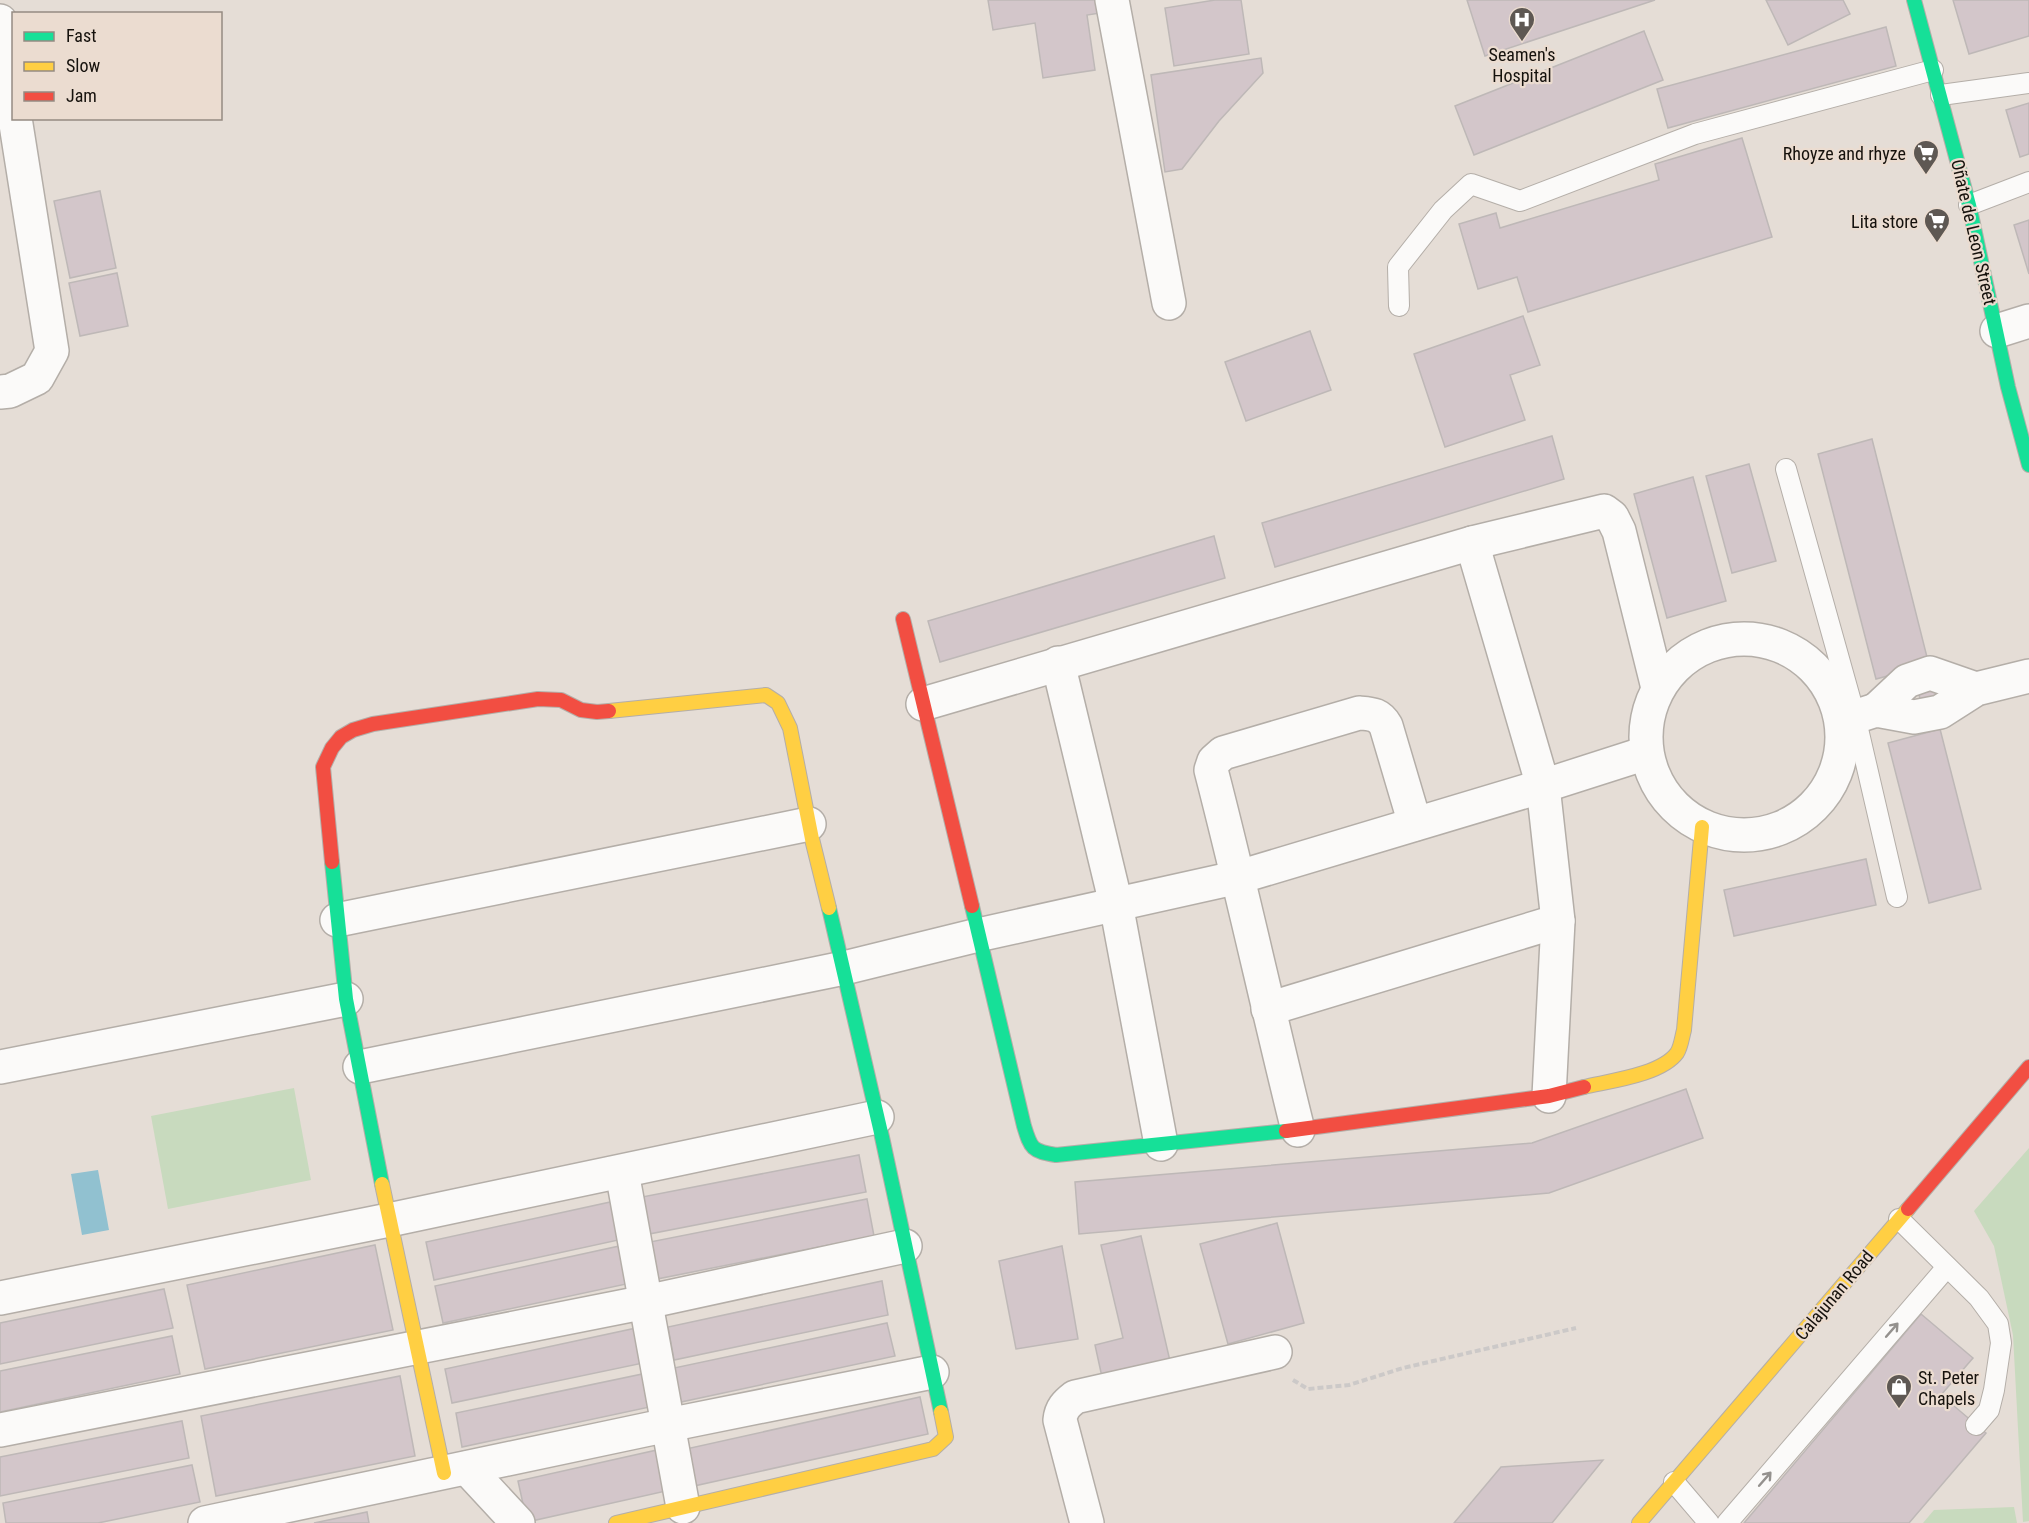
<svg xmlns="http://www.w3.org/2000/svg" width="2029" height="1523" viewBox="0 0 2029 1523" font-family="'Roboto Condensed',sans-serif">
<rect width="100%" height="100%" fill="#e5ddd6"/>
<!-- green -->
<g fill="#c8dabe">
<path d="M294,1088L311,1180L168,1209L151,1116Z"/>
<path d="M2029,1148V1521L2023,1522L2013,1335L1994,1246L1974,1211Z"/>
<path d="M2014,1507L2017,1523H1923L1934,1510Z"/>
</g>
<!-- water -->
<path fill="#91c1d0" d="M98,1170L109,1230L82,1235L71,1174Z"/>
<!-- building -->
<g fill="#d3c6ca" stroke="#beb8b7" stroke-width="1.5">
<path d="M988,0H1111L1112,11L1087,15L1095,70L1043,78L1035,23L993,30Z"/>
<path d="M1215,0H1241L1249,54L1174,66L1165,8Z"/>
<path d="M1467,0H1655L1485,56Z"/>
<path d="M1766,0H1843L1850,14L1788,45Z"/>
<path d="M1953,0H2029V36L1969,54Z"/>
<path d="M1886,27L1896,66L1668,128L1657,89Z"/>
<path d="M1644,31L1663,80L1474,155L1455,106Z"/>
<path d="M1261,58L1263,73L1219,121L1182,169L1165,172L1151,75Z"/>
<path d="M2029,103V154L2020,157L2006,110Z"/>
<path d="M1742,138L1772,237L1528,312L1517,277L1478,289L1459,224L1496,213L1500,228L1659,180L1655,164Z"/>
<path d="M100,191L116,268L70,278L54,201Z"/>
<path d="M2029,220V274L2014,225Z"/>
<path d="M117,273L128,326L80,336L69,283Z"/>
<path d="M1523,316L1540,365L1510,375L1525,420L1445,447L1414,354Z"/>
<path d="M1310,331L1331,390L1246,421L1225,362Z"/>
<path d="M1552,436L1564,479L1275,567L1262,523Z"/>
<path d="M1872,439L1929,665L1876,679L1818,454Z"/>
<path d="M1749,464L1776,561L1732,573L1706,476Z"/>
<path d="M1693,477L1726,601L1667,618L1634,494Z"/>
<path d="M1214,536L1225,578L940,662L928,621Z"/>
<path d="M1944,687L1947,699L1921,705L1919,694Z"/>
<path d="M1940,729L1981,889L1929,903L1888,743Z"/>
<path d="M1866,859L1876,905L1734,936L1724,890Z"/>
<path d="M1686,1089L1703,1138L1549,1193L1079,1234L1075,1182L1532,1143Z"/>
<path d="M859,1155L866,1192L649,1234L642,1197Z"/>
<path d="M867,1199L874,1236L657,1279L650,1242Z"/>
<path d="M615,1201L623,1239L434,1280L426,1242Z"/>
<path d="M1277,1223L1304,1323L1228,1344L1200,1244Z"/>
<path d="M1141,1236L1170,1361L1102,1377L1095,1345L1123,1338L1101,1245Z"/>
<path d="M375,1245L393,1330L205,1369L187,1285Z"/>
<path d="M624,1245L631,1283L443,1323L435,1286Z"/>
<path d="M1062,1246L1078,1339L1016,1349L999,1261Z"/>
<path d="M882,1281L888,1315L674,1360L668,1327Z"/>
<path d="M164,1289L173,1328L0,1364V1323Z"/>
<path d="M1921,1314L1973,1358L1941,1395L1986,1433L1909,1523H1744Z"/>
<path d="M887,1323L895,1356L681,1402L674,1368Z"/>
<path d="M641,1327L648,1362L452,1403L445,1369Z"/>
<path d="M172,1336L180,1374L0,1412V1371Z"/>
<path d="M652,1372L659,1405L462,1447L456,1413Z"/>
<path d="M400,1376L415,1456L216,1496L201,1416Z"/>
<path d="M920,1397L928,1434L694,1486L686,1449Z"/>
<path d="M182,1421L189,1458L0,1496V1457Z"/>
<path d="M657,1450L666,1491L527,1522L518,1481Z"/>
<path d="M1603,1460L1552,1523H1454L1501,1467Z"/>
<path d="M192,1465L200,1502L98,1523H6L3,1503Z"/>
<path d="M367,1512L369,1523H314Z"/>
</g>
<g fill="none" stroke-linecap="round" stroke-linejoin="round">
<defs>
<g id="lane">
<path d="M1941,95L2029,83"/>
<path d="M1969,205L2029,182"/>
<path d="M1399,306L1398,267L1443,210L1471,184L1520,201L1695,134L1933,70"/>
<path d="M1786,469L1855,716L1897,897"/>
<path d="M1899,1219L1979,1298L1998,1324L2001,1343L1994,1390L1989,1410L1976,1425"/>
<path d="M1674,1482L1709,1523"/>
<path d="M1727,1523L1947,1267"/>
</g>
<g id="street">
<path d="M1112,0L1169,303"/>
<path d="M0,21L14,107"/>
<path d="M1997,331L2029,321"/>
<path d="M0,392L10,391L37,378L52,351L15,118"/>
<path d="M1472,543L1543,786L1558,921L1549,1096"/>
<circle cx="1744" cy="737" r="98"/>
<path d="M1058,663L1116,904L1161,1144"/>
<path d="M923,704L1472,543L1604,511L1612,517L1619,531L1658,688"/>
<path d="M1876,710L1907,681L1930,673L1976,689"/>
<path d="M1842,721L1876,710L1914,717L1940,712L1976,689L2029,676"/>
<path d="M337,920L809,824"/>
<path d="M1268,1009L1558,921"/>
<path d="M0,1067L346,999"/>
<path d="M360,1067L844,968L978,935L1239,877L1543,786L1646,753"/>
<path d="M1298,1130C1268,1010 1242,889 1211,770L1214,761L1223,753L1359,713C1372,714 1379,714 1386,726L1415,824"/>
<path d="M622,1172L683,1507"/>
<path d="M0,1298L389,1220L877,1117"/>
<path d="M0,1430L646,1302L905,1246"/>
<path d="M467,1468L518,1523"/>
<path d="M205,1523L668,1425L932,1372"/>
<path d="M1087,1523L1060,1420C1061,1409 1066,1404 1075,1397L1275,1352"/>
</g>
<g id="fast">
<path d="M1914,0L1969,205L2008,387L2029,465"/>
<path d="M332,862L346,999L382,1184"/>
<path d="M972,906L1024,1126C1031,1149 1032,1151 1056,1155L1286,1131"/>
<path d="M829,908L882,1137L941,1412"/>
</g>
<g id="slow">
<path d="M609,711L766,695L778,703L790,728L812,839L829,908"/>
<path d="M1584,1087C1609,1081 1661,1075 1677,1053C1681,1047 1682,1037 1684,1030L1702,827"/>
<path d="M382,1184L444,1473"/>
<path d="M616,1523L933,1449L946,1437L941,1412"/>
<path d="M1639,1523L1908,1209"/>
</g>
<g id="jam">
<path d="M903,619L972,906"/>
<path d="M332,862L323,767L332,748L341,737L353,730L373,724L538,699L561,700L581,710L597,712L609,711"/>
<path d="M1286,1131L1549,1096L1584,1087"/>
<path d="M1908,1209L2029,1067"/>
</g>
</defs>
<!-- lane casing -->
<use href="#lane" stroke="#b4aea8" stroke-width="22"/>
<!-- street casing -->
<use href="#street" stroke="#b4aea8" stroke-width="36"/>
<!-- fast casing -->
<use href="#fast" stroke="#b4aea8" stroke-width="16"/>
<!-- slow casing -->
<use href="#slow" stroke="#b4aea8" stroke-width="16"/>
<!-- jam casing -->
<use href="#jam" stroke="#b4aea8" stroke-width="16"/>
<!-- path -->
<path stroke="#ccc9c8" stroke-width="4" stroke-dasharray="6 3" stroke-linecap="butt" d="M1293,1380L1308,1389L1349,1385L1403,1368L1576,1328"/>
<!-- lane -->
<use href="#lane" stroke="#fbfaf9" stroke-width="20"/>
<!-- street -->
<use href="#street" stroke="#fbfaf9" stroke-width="33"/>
<!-- fast -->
<use href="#fast" stroke="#16e098" stroke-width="14"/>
<!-- slow -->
<use href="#slow" stroke="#ffcf43" stroke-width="14"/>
<!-- jam -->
<use href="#jam" stroke="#f24e42" stroke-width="14"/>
</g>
<!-- one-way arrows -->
<defs><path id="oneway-shaft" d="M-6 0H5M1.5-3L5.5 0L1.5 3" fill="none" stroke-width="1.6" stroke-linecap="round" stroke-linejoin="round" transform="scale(1.5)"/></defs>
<g stroke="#94918e">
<use href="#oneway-shaft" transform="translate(1892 1330) rotate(-49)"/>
<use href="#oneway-shaft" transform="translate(1765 1479) rotate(-49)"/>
</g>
<!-- icons -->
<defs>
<symbol id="hospital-pin" viewBox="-11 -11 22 30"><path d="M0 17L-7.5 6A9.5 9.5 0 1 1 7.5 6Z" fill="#5e5853" stroke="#ebdcd0"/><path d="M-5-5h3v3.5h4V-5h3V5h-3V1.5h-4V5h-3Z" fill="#fff"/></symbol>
<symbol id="supermarket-pin" viewBox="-11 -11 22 30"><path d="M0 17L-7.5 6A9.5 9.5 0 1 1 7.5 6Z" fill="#5e5853" stroke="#ebdcd0"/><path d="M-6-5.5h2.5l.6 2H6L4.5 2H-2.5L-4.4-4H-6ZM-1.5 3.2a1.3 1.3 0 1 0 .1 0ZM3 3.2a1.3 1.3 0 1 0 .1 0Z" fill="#fff"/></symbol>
<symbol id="shop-pin" viewBox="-11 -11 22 30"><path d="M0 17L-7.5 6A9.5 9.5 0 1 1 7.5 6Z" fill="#5e5853" stroke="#ebdcd0"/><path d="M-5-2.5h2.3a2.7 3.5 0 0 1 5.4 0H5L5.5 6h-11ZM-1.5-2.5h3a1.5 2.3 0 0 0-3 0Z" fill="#fff"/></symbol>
</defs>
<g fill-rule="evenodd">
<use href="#hospital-pin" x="1507" y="5" width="30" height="40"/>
<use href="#supermarket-pin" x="1911" y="138" width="30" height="40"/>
<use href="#supermarket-pin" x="1922" y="206" width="30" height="40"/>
<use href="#shop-pin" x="1884" y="1372" width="30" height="40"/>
</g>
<g text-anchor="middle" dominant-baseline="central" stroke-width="4.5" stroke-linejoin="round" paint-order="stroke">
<!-- poi labels -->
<g font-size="18" fill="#15110c" stroke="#ebdcd0" text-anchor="end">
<text x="1522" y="54" text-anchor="middle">Seamen's<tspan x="1522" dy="21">Hospital</tspan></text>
<text x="1906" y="153">Rhoyze and rhyze</text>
<text x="1918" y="221">Lita store</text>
<text x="1918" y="1377" text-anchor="start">St. Peter<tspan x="1918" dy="21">Chapels</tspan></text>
</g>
<!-- street labels -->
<g font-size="18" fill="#15110c" stroke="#ebdcd0">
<text transform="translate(1974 232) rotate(77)">Oñate de Leon Street</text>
<text transform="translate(1834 1295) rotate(-50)">Calajunan Road</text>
</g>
</g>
<!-- legend -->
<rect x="12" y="12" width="210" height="108" fill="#ebdcd0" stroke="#958b82" stroke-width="1.5"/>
<rect x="24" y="32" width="30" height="9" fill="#16e098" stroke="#958b82" stroke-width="1.5"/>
<text x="66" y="42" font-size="18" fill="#15110c">Fast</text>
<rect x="24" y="62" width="30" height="9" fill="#ffcf43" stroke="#958b82" stroke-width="1.5"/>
<text x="66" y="72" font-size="18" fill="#15110c">Slow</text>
<rect x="24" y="92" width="30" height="9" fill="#f24e42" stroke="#958b82" stroke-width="1.5"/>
<text x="66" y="102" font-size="18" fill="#15110c">Jam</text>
</svg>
